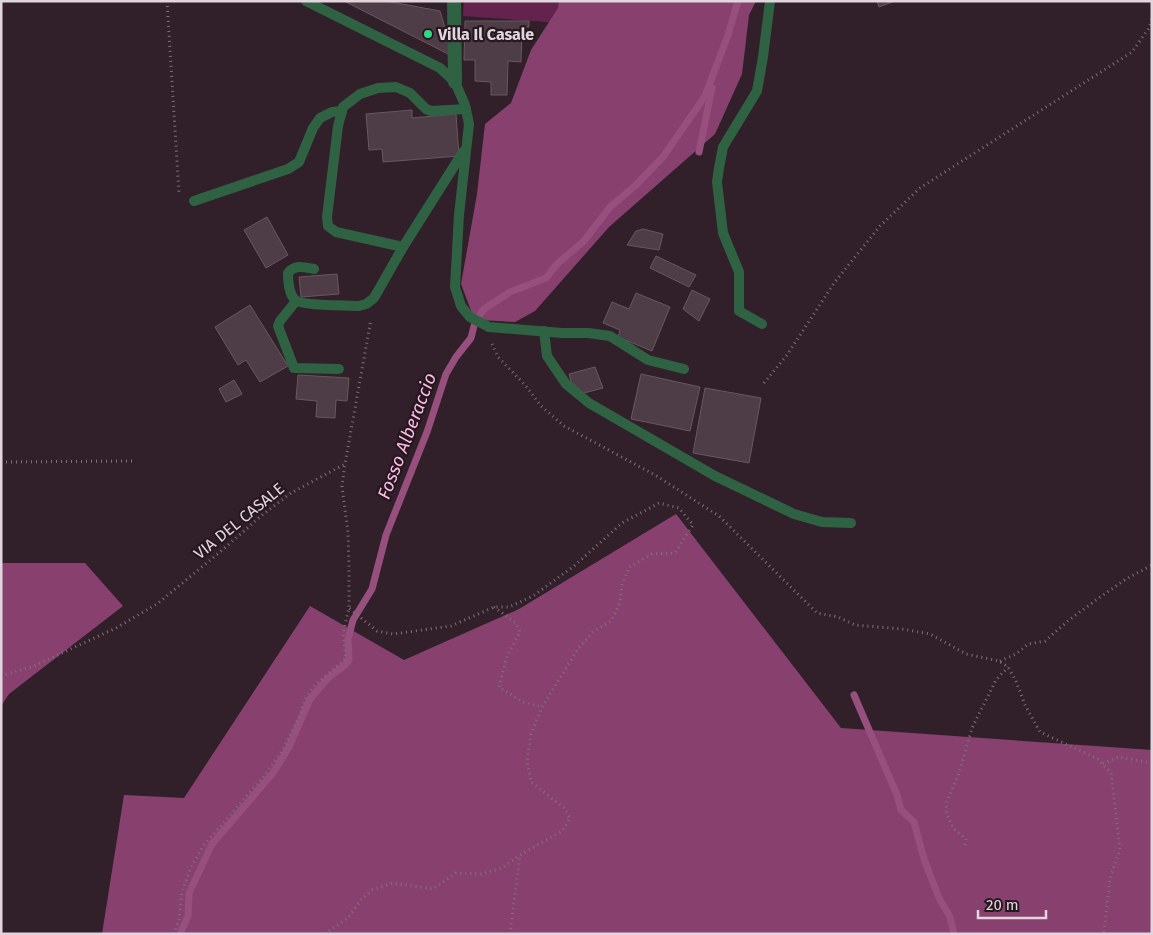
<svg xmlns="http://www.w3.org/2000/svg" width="1153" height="935" viewBox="0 0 1153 935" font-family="'Fira Sans',sans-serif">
<rect width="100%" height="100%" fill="#31202a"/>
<!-- green -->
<path fill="#64224f" d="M464,1H565L561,23L463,16Z"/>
<!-- forest -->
<g fill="#88416f">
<path d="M559,1H756L749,15L742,74L715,134L609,227L535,311L515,322L481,320L472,313L461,284L477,194L485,124L511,103L531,50L558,8Z"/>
<path d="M676,514L841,728L1152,750V934H102L124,795L184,798L310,606L404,660L519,609Z"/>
<path d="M1,563H85L123,606L9,694L1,706Z"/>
</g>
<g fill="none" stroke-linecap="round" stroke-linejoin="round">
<!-- stream -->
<g stroke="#974f7e" stroke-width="7">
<path d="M699,152L712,88"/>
<path d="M854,695L897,795L901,810L914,822L924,859L939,898L950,917L954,934"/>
<path d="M180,934L188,916L189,893L212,844L273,773L289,747L310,699L328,678L345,665L349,660L348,639L353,620L372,589L386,535L427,432L446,374L456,357L471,338L475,322L484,309L510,292L546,278L557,264L584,241L610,207L635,186L663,157L705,96L728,35L738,1"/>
</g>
</g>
<!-- building -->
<g fill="#4e3c46" stroke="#695661">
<path d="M344,1H386L440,11L454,57Z"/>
<path d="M877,1H895L879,7Z"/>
<path d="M465,21H529V27H525V33H522L521,62L508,61L507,95H491V82L475,81V60H464Z"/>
<path d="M412,110V118L456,114L459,156L383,162L382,149L369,150L366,114Z"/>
<path d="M267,217L288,255L266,268L244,230Z"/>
<path d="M643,229L663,234L659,250L627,245L636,231Z"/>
<path d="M656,256L696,275L689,287L650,268Z"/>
<path d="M337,274L339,294L301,297L299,277Z"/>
<path d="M692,290L710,299L699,321L683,309Z"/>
<path d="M636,293L670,307L652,351L618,337L620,330L603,323L612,302L629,309Z"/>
<path d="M250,305L288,366L260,382L246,360L238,365L215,327Z"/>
<path d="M595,367L603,388L584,393L571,382L569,374Z"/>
<path d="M641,374L700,387L690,431L631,419Z"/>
<path d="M298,375L349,378L347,401L336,400L335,418L316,417L317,401L296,399Z"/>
<path d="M234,380L242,394L226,402L219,389Z"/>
<path d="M705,388L761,398L749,463L693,453Z"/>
</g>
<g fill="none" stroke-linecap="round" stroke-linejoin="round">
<!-- path -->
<g stroke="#7f7179" stroke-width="3" stroke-dasharray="1 4" stroke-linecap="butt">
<path d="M167,1L179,193"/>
<path d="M492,344L498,357L526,386L541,406L564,426L655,475L719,516L817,613L838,617L855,625L902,629L930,634L966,654L999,661L1008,667L1016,681L1025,705L1040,732L1098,759L1111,773L1120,849L1110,878L1104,931L1105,934"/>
<path d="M764,383L787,355L834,283L880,226L920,188L1132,52L1149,28L1152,18"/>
<path d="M1,462L133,461"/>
<path d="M494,607L516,623L520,632L507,656L499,687L523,702L542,707"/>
<path d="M1000,661L1016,654L1028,644L1045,641L1069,620L1096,600L1126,579L1152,565"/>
<path d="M1,676L34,666L116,628L157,604L220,552L261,516L291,493L345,464L371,319"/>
<path d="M1103,764L1118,757L1152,763"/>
<path d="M965,845L966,839L954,829L947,815L946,803L958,776L972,728L996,680L1008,667"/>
<path d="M174,934L179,919L182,892L191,867L204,845L265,775L284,748L299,717L305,699L314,686L346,658L343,633L349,608V566L348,533L342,486L345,464"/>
<path d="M325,934L348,918L361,900L372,890L393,883L433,889L456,873L481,874L502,868L520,855L562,831L570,818L564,808L531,782L527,761L531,734L542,707L578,649L593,632L611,621L620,603L622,585L629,567L652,554L675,553L693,525L679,508L659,503L622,523L574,566L533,596L509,607H494L451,626L393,634L377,631L349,608"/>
<path d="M510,934L520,855"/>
</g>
<!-- service -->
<g stroke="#2e6242" stroke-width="10">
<path d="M306,1L440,68L455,82L465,105L469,124L459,215L455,287L461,306L470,317L489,327L562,333H588L610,336L648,360L684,369"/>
<path d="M194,201L288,169L299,162L313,128L320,118L332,112L342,111"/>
<path d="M403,247L336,232L328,226L327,217L338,126L342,111L343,107L360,94L378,88L396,87L410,93L426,109L431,111L466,109"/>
<path d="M314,269C304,267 295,264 288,273C288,281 289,294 295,300C302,306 347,305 359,306L366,304L374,298L403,247L463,152"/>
<path d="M296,301L280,321L278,326L294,368L339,369"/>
<path d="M762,324L739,311V272L723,233L717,182L719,168L723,147L757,91L763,57L770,1"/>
<path d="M544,331L547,356L566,384L589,403L715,476L794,514L822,522L851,523"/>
</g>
<!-- minor -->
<path stroke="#2e6242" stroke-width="14" d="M454,1L455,82"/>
</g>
<!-- markers -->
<circle fill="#32d882" stroke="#271721" stroke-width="2" cx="428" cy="34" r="5"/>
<g text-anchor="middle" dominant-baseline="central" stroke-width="4.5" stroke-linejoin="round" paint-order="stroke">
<!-- poi labels -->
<g font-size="16" font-weight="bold" fill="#e1d6dc" stroke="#271721" text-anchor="start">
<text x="438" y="34">Villa Il Casale</text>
</g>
<!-- street labels -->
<g font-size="16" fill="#e1d6dc" stroke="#271721">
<text transform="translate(239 521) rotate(-39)">VIA DEL CASALE</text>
</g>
<!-- water labels -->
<g font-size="18" font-style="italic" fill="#fcbee3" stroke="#271721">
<text transform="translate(407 436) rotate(-69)">Fosso Alberaccio</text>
</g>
</g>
<!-- border -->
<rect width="1153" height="935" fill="none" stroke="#e1d6dc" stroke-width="5"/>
<!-- scale -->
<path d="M978 910v8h68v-8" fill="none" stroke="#e1d6dc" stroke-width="2.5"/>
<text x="986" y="910" font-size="15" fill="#e1d6dc" stroke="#271721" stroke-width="4" paint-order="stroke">20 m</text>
</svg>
